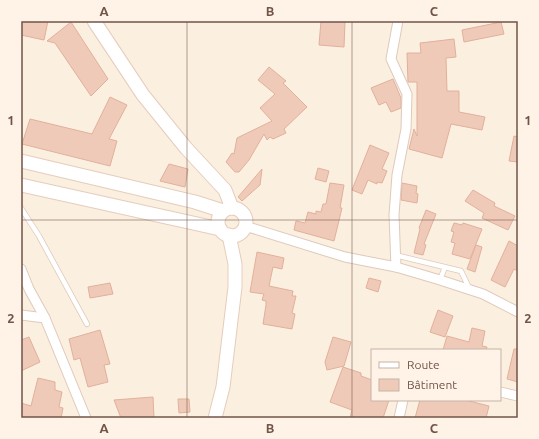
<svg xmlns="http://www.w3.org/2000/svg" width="539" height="439" viewBox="0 0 539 439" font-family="Ubuntu,sans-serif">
<rect width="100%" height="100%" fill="#fbefe0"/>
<!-- building -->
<g fill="#f0cab9" stroke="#e2b09a">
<path d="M21,21H48L44,40L21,35Z"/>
<path d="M321,21H345L344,47L319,45Z"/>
<path d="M71,22L108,79L91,96L55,43L47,41Z"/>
<path d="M501,22L504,34L464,42L462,30Z"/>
<path d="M454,39L456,57L446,58L447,91H459V112L485,117L482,130L451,124L442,158L409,149L414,129L417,136V82H408L407,53H421L420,43Z"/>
<path d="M269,67L286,81L283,83L307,107L284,129L286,133L273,139L270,137L267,140L264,134L249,160L239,172H235L226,162L232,153L234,154L237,138L272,121L260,108L275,94L258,80Z"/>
<path d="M393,79L401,98V108L391,112L386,102L379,105L371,88Z"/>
<path d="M110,97L127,105L109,139L117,141L110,166L22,144L30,119L92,134Z"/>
<path d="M514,136L518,137V162L509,161Z"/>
<path d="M370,145L389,153L382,169L387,171L382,183L377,182V184L368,180L362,194L352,190Z"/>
<path d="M169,164L188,169L185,187L160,181Z"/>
<path d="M318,168L329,171L326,182L315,179Z"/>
<path d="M262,169L260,185L242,201L238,197Z"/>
<path d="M330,183L344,185L340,208H342L334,241L294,230L296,221L305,223L308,212L316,214V211L321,212L323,204H326Z"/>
<path d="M402,183L417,186L416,193L418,194L417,203L401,200Z"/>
<path d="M473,190L495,203L494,206L515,216L508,230L482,218L484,213L465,201Z"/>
<path d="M426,210L436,214L424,244L426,245L423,255L414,253L420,229L419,228Z"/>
<path d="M454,223L462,225L463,223L482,229L470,259L452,254L455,243L451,242L454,232L451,231Z"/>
<path d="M509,241L518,246V271L514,269L505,287L491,280Z"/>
<path d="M476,245L482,247L475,272L467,269Z"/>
<path d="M257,252L284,258L282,269L273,267L269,286L293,291L292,296H296L292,313L295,314L292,329L263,324L266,305V301L262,300L264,294L250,292Z"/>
<path d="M369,278L381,281L378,292L366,288Z"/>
<path d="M110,283L113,294L90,298L88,287Z"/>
<path d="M438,310L453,316L445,337L430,332Z"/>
<path d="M472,328L485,331L482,346L487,347L486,350H443L447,336L469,342Z"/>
<path d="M100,330L110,364L104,365L108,382L88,387L80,358L74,360L69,339Z"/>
<path d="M29,337L40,362L21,371V340Z"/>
<path d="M333,337L351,342L344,366L327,370L325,362Z"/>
<path d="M514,349H518V382L507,379Z"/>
<path d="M343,367L361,373V376L372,380V400H389L383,418H350L352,410L330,402Z"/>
<path d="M38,378L55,382V390L62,392L59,407L63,408L61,418H21V403L31,406Z"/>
<path d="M153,397L154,418H121L114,400Z"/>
<path d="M178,399H189L190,412L179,413Z"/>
<path d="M420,400H465L489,406L486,418H415Z"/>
</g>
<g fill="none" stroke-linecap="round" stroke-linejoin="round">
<defs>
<g id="lane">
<path d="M21,208L39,236L87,324"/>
<path d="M395,255L461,271L470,290"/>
<path d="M440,280L445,267"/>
</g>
<g id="street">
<path d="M245,226L345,257L396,267L440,280L483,294L518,312"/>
<path d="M396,267L394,215L397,175L406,129L407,94L391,59L398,21"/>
<path d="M21,269L29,289L45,318L86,418"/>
<path d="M21,315L45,318"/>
<path d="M500,392L518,396"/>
<path d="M399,418L403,400"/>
</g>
<g id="secondary">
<path d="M94,21L143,95L186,148L225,190L232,208"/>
<path d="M21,161L195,202L223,211"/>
<path d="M21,185L220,229"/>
<circle cx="232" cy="222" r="14"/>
<path d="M215,418L223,387L235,287V264L229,235"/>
</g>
</defs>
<!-- lane casing -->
<use href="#lane" stroke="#dfcabd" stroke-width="6"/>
<!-- street casing -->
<use href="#street" stroke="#dfcabd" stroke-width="11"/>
<!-- secondary casing -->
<use href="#secondary" stroke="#e6cdbd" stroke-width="15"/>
<!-- lane -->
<use href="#lane" stroke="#fff" stroke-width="4.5"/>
<!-- street -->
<use href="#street" stroke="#fff" stroke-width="9"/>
<!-- secondary -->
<use href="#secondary" stroke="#fff" stroke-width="13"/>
</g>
<!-- grid -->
<path fill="none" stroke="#715449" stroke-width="1" stroke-opacity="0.55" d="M187,21V418M352,21V418M21,220H518"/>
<!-- border -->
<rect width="539" height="439" fill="none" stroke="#fef3e6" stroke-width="44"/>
<!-- legend -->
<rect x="371" y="349" width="130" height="52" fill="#fef3e6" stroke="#c6b3a7"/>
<rect x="379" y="362" width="20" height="6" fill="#ffffff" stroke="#c6b3a7"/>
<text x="407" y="369" font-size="12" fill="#715449">Route</text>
<rect x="379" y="379" width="20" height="12" fill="#f0cab9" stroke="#c6b3a7"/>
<text x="407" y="389" font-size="12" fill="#715449">Bâtiment</text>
<rect x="22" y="22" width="495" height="395" fill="none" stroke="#715449" stroke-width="1.5"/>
<g font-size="13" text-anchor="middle" font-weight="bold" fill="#715449">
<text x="104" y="16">A</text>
<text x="270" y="16">B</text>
<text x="434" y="16">C</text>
<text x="11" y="125">1</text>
<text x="528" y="125">1</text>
<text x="11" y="323">2</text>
<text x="528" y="323">2</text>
<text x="104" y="433">A</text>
<text x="270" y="433">B</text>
<text x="434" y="433">C</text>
</g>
</svg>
